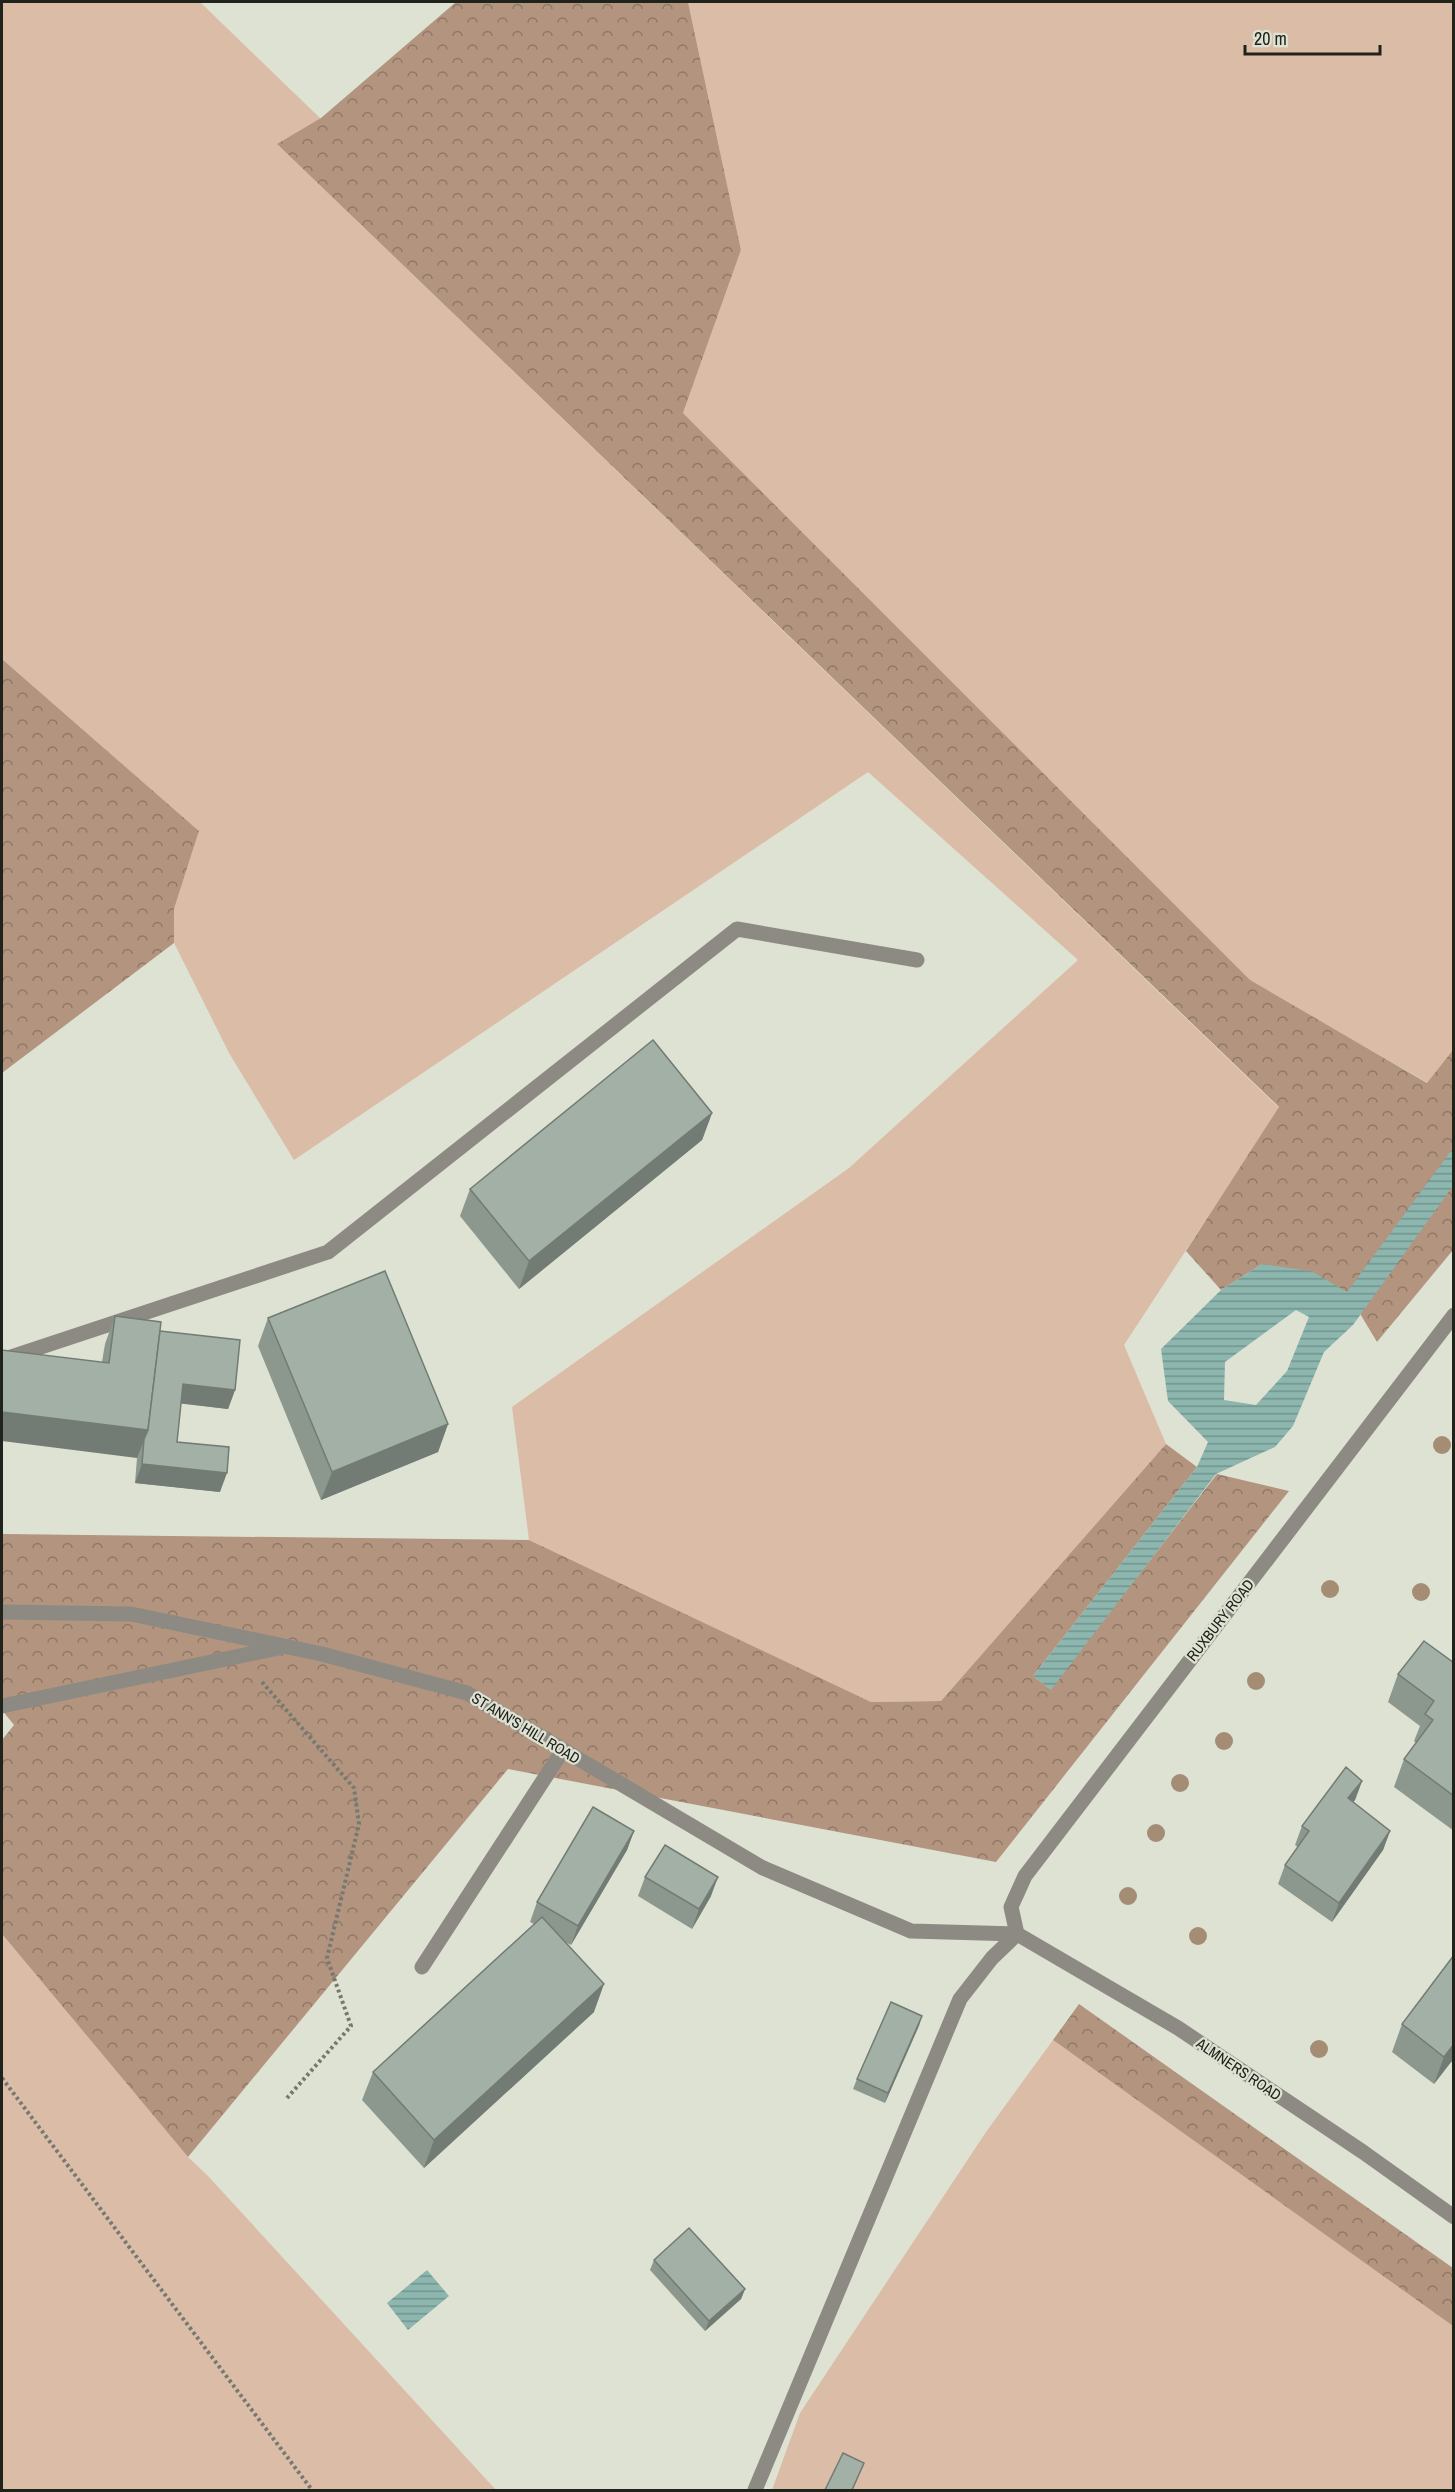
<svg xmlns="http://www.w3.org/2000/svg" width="1455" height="2492" viewBox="0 0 1455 2492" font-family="'Archivo Narrow',sans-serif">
<defs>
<pattern id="forest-crowns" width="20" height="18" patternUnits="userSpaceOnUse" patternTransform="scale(1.5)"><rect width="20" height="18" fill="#b2947f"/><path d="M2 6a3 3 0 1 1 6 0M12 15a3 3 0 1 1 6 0" fill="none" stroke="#907867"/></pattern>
<pattern id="water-rules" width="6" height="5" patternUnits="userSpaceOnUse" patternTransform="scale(1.5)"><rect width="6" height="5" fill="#8cb6ae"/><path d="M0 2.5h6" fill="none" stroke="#72948d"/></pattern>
</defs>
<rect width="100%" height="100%" fill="#dee2d3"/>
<!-- green -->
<g fill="#dbbca7">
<path d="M2,2H200L321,119L278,145L1279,1108L1124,1345L1166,1444L941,1701L871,1702L529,1540L512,1407L849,1168L1078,960L868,772L294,1160L229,1053L174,943V909L199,831L2,659Z"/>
<path d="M688,2H1453L1454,1050L1428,1083L1250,981L683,413L741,250Z"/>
<path d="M2,1934L188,2157L208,2176L496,2490H2Z"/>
<path d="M1053,2040L1453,2326V2490H772L800,2413L986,2132Z"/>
</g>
<!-- forest -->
<g fill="url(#forest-crowns)">
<path d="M456,2H688L741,250L683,413L1250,980L1427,1083L1453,1050V1250L1377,1342L1347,1292L1262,1264L1221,1290L1186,1251L1279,1107L277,144L321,118Z"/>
<path d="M2,659L199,831L174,909V943L2,1073Z"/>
<path d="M1166,1444L1197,1467L1033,1676L1050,1689L1217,1474L1289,1491L996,1862L508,1769L188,2157L2,1934V1740L14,1725L2,1710V1534L529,1540L871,1702L941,1701Z"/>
<path d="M1079,2004L1453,2268V2326L1053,2040Z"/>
</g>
<!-- water -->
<g fill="url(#water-rules)" fill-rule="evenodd">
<path d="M1453,1148V1186L1353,1325L1324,1352L1293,1426L1275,1447L1216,1474L1051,1690L1033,1676L1197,1467L1208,1442L1168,1401L1161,1349L1221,1290L1262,1264L1311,1271L1347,1292ZM1296,1310L1309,1317L1287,1371L1256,1405L1224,1400L1225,1362Z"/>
<path d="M427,2270L449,2296L408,2330L387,2303Z"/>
</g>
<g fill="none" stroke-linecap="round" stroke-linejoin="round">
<!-- path -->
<g stroke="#76796f" stroke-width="4" stroke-dasharray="3 3" stroke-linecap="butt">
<path d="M262,1682L354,1788L359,1824L327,1958L351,2026L287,2098"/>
<path d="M2,2078L312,2490"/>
</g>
<!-- service -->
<g stroke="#8d8a84" stroke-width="15">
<path d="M2,1360L328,1252L737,929L917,960"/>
<path d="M2,1706L283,1647"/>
<path d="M422,1967L563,1750"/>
<path d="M755,2490L960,1999L992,1958L1017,1934"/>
</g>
<!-- minor -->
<g stroke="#8d8a84" stroke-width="15">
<path d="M2,1612L131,1614L322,1654L467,1693L763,1868L911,1931L1017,1934L1178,2028L1363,2152L1454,2217"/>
<path d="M1017,1934L1011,1907L1025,1876L1454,1315"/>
</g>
</g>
<!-- trees -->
<g fill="#a48d74">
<circle cx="1442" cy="1445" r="9"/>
<circle cx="1330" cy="1589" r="9"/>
<circle cx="1421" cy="1592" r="9"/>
<circle cx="1256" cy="1681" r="9"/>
<circle cx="1224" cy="1741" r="9"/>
<circle cx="1180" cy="1783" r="9"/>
<circle cx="1156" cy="1833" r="9"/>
<circle cx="1128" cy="1896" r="9"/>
<circle cx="1198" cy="1936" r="9"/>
<circle cx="1319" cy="2049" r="9"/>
</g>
<!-- wall -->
<g fill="#8c978e">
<path d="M712,1113L702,1140L519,1289L460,1216L470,1189Z"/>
<path d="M115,1316L160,1331L235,1390L228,1409L181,1403L177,1442L220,1492L135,1483L137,1458L102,1362L105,1344Z"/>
<path d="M268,1318L448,1424L438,1452L321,1500L258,1346Z"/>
<path d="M1454,1663V1831L1394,1787L1404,1759L1416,1743L1414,1741L1420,1726L1388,1702L1398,1674Z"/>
<path d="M1362,1781L1355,1800L1353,1802L1390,1831L1383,1850L1332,1922L1278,1884L1285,1865L1298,1847L1295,1845L1302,1826Z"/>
<path d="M634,1831L627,1850L571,1945L565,1942L594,2012L424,2168L362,2100L373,2072L534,1924L530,1922L537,1902Z"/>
<path d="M645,1877L711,1896L692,1929L638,1896Z"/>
<path d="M1454,1955V2064L1451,2062L1434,2084L1392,2052L1402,2024Z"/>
<path d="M922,2016L885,2103L853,2089L857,2079Z"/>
<path d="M654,2260L745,2289L741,2299L705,2331L650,2270Z"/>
</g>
<!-- shaded-wall -->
<g fill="#727b74">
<path d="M712,1113L702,1140L519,1289L529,1261Z"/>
<path d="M183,1384L235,1390L228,1409L176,1403Z"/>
<path d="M2,1412L148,1430L137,1458L2,1441Z"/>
<path d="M448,1424L438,1452L321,1500L332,1472Z"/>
<path d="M142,1464L227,1473L220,1492L135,1483Z"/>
<path d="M1362,1781L1355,1800L1341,1817L1348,1798Z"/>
<path d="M634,1831L627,1850L571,1945L578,1926Z"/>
<path d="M1390,1831L1383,1850L1332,1922L1339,1903Z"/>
<path d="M718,1877L711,1896L692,1929L699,1909Z"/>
<path d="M604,1984L594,2012L424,2168L434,2140Z"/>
<path d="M922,2016L919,2026L885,2103L888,2093Z"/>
<path d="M1454,2044V2056L1451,2062L1434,2084L1444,2057Z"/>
<path d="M745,2289L741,2299L705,2331L709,2321Z"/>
</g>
<!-- building -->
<g fill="#a3b0a5" stroke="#727b74" stroke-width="1.5">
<path d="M653,1040L712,1113L529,1261L470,1189Z"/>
<path d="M385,1271L448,1424L332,1472L268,1318Z"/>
<path d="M115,1316L161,1322L148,1430L2,1412V1350L109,1363Z"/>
<path d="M160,1331L240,1340L235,1390L183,1384L177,1442L229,1447L227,1473L142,1464L144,1439L148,1430Z"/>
<path d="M1424,1641L1454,1663V1796L1404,1759L1433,1720L1425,1714L1434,1701L1398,1674Z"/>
<path d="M1346,1767L1362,1781L1348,1798L1390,1831L1339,1903L1285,1865L1309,1831L1302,1826Z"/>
<path d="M593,1807L634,1831L578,1926L537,1902Z"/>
<path d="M665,1845L718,1877L699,1909L645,1877Z"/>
<path d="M542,1917L604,1984L434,2140L373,2072Z"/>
<path d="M1454,1955V2044L1444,2057L1402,2024Z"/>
<path d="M891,2002L922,2016L888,2093L857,2079Z"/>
<path d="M689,2228L745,2289L709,2321L654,2260Z"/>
<path d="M843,2453L864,2463L852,2490H825Z"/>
</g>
<g text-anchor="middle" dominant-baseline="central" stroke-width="4.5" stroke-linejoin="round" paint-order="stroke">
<!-- street labels -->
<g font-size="15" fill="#20221c" stroke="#dee2d3">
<text transform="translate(1220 1620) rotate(-52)">RUXBURY ROAD</text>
<text transform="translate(526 1728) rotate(31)">ST ANN'S HILL ROAD</text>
<text transform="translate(1239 2069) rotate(34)">ALMNERS ROAD</text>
</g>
</g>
<!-- border -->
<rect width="1455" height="2492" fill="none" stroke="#20221c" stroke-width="6"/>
<!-- scale -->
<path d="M1245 45v9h135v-9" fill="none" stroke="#20221c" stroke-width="3"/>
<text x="1254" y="45" font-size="18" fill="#20221c" stroke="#dee2d3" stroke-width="4.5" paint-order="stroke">20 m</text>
</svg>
